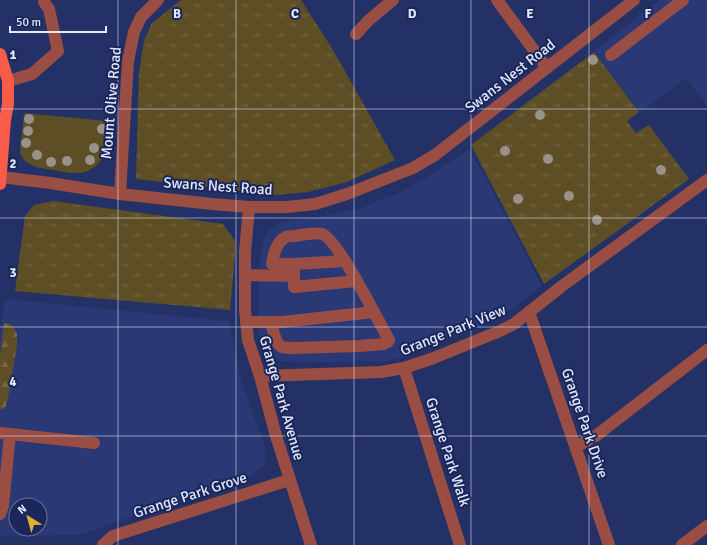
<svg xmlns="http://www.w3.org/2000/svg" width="707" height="545" viewBox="0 0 707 545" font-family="Signika,sans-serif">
<defs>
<pattern id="forest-firs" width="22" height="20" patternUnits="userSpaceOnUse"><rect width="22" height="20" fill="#5d4e25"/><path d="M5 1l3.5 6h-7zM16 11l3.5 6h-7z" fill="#746846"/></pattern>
<pattern id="park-tufts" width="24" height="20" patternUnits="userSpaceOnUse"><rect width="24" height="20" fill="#5d4e25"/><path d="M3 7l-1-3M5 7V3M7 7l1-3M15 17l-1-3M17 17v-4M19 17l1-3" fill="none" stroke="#746846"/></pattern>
</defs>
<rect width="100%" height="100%" fill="#243166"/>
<!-- built -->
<g fill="#2a3975" fill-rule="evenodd">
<path d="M659,0H707V106L686,78L640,112L594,51Z"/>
<path d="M469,149L489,184L542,286L507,312L479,327L404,357L385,361L320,362L280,361L272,357L265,350L260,340L258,325L259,268L264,238L271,228L284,221L325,216L361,208L398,193L421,181Z"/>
<path d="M5,299L229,321L241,380L265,447V465L250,476L79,535L0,536V334ZM16,505H40V529H16Z"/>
</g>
<!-- grass -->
<path fill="#5d4e25" d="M24,113L107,121L103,158L96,166L88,171L81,173H70L36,167L26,162L22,157L20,152Z"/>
<!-- forest -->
<path fill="url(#forest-firs)" d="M8,323L13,326L17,334V345L8,398L5,408L0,410V356L4,324Z"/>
<!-- park -->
<g fill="url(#park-tufts)">
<path d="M181,0H301L333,50L395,160L347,182L308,192L276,195L136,179L139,73L144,40L152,23Z"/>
<path d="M594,52L639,112L627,121L636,133L649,125L689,179L544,284L471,145Z"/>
<path d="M53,201L223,224L235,241V255L230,310L15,291L25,216L34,205Z"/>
</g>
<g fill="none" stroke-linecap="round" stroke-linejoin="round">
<!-- minor -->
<g stroke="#9a4e43" stroke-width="12">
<path d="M497,0L547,68"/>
<path d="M356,34L369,20L393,0"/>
<path d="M611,55L683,0"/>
<path d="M8,81L32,74L58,51L49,9L44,2"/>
<path d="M1,177L50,183L120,194L212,204L249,207H287L315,204L347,194L413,168L435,155L634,0"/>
<path d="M120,194L128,61L134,32L141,17L158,0"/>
<path d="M249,207L245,252V310L248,340L260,376L276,436L311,545"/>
<path d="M345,261L294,264V287L356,281"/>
<path d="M245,275L294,276"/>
<path d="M529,312L609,545"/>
<path d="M246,322H282L374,312"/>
<path d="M271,322C273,329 275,344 282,347C285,348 290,348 293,348L359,346L384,344L388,342L389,340C379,322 337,238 322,234C316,232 302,235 295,236C292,236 288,236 286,237C277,241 273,255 272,264H294"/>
<path d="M404,368L460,545"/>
<path d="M260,376L381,372L404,368L431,359L500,331L514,324L562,286L707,180"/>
<path d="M0,433L94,443"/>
<path d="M576,447L597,435L707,350"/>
<path d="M0,514L3,506L10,434"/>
<path d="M103,545L113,536L289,480"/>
<path d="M682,545L707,526"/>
</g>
<!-- major -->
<path stroke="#f85b48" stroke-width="12" d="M0,54L8,81V104L5,120L0,184"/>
</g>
<!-- trees -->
<g fill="#989289">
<circle cx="593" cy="60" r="5"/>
<circle cx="540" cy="115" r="5"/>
<circle cx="29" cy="119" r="5"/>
<circle cx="102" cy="129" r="5"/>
<circle cx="28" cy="131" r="5"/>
<circle cx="26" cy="143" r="5"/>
<circle cx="94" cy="148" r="5"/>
<circle cx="505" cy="151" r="5"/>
<circle cx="37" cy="155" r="5"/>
<circle cx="548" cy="159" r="5"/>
<circle cx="90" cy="160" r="5"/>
<circle cx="67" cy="161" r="5"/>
<circle cx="51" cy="162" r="5"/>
<circle cx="661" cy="170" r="5"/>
<circle cx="569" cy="196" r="5"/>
<circle cx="518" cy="199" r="5"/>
<circle cx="597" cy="220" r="5"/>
</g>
<!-- grid -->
<path fill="none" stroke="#e2e9fe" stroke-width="1" stroke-opacity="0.55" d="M118,0V545M236,0V545M354,0V545M471,0V545M589,0V545M0,109H707M0,218H707M0,327H707M0,436H707"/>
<g text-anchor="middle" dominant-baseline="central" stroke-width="4" stroke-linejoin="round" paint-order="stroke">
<!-- street labels -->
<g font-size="15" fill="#e2e9fe" stroke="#1b265a">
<text transform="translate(510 76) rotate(-38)">Swans Nest Road</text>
<text transform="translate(111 103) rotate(-85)">Mount Olive Road</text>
<text transform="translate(218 186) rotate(4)">Swans Nest Road</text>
<text transform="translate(453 330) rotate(-22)">Grange Park View</text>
<text transform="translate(282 398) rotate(74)">Grange Park Avenue</text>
<text transform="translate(585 423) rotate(71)">Grange Park Drive</text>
<text transform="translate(448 452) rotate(72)">Grange Park Walk</text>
<text transform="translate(190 495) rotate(-18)">Grange Park Grove</text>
</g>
</g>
<g font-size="13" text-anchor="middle" font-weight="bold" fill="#e2e9fe" stroke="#1b265a" stroke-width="4" stroke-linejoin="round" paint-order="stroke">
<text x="177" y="18">B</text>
<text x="295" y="18">C</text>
<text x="412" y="18">D</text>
<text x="530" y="18">E</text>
<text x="648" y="18">F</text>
<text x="13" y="59">1</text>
<text x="13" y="168">2</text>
<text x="13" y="277">3</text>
<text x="13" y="386">4</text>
</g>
<!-- north arrow -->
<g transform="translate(28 517) rotate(323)"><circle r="19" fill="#1b265a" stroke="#6b749c"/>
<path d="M0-3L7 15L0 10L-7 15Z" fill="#dbb233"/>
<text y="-6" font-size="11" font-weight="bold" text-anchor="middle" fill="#e2e9fe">N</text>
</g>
<!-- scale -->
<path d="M10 26v6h96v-6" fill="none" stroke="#e2e9fe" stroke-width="2"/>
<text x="16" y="26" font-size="12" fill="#e2e9fe" stroke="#1b265a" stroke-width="3" paint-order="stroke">50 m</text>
</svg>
